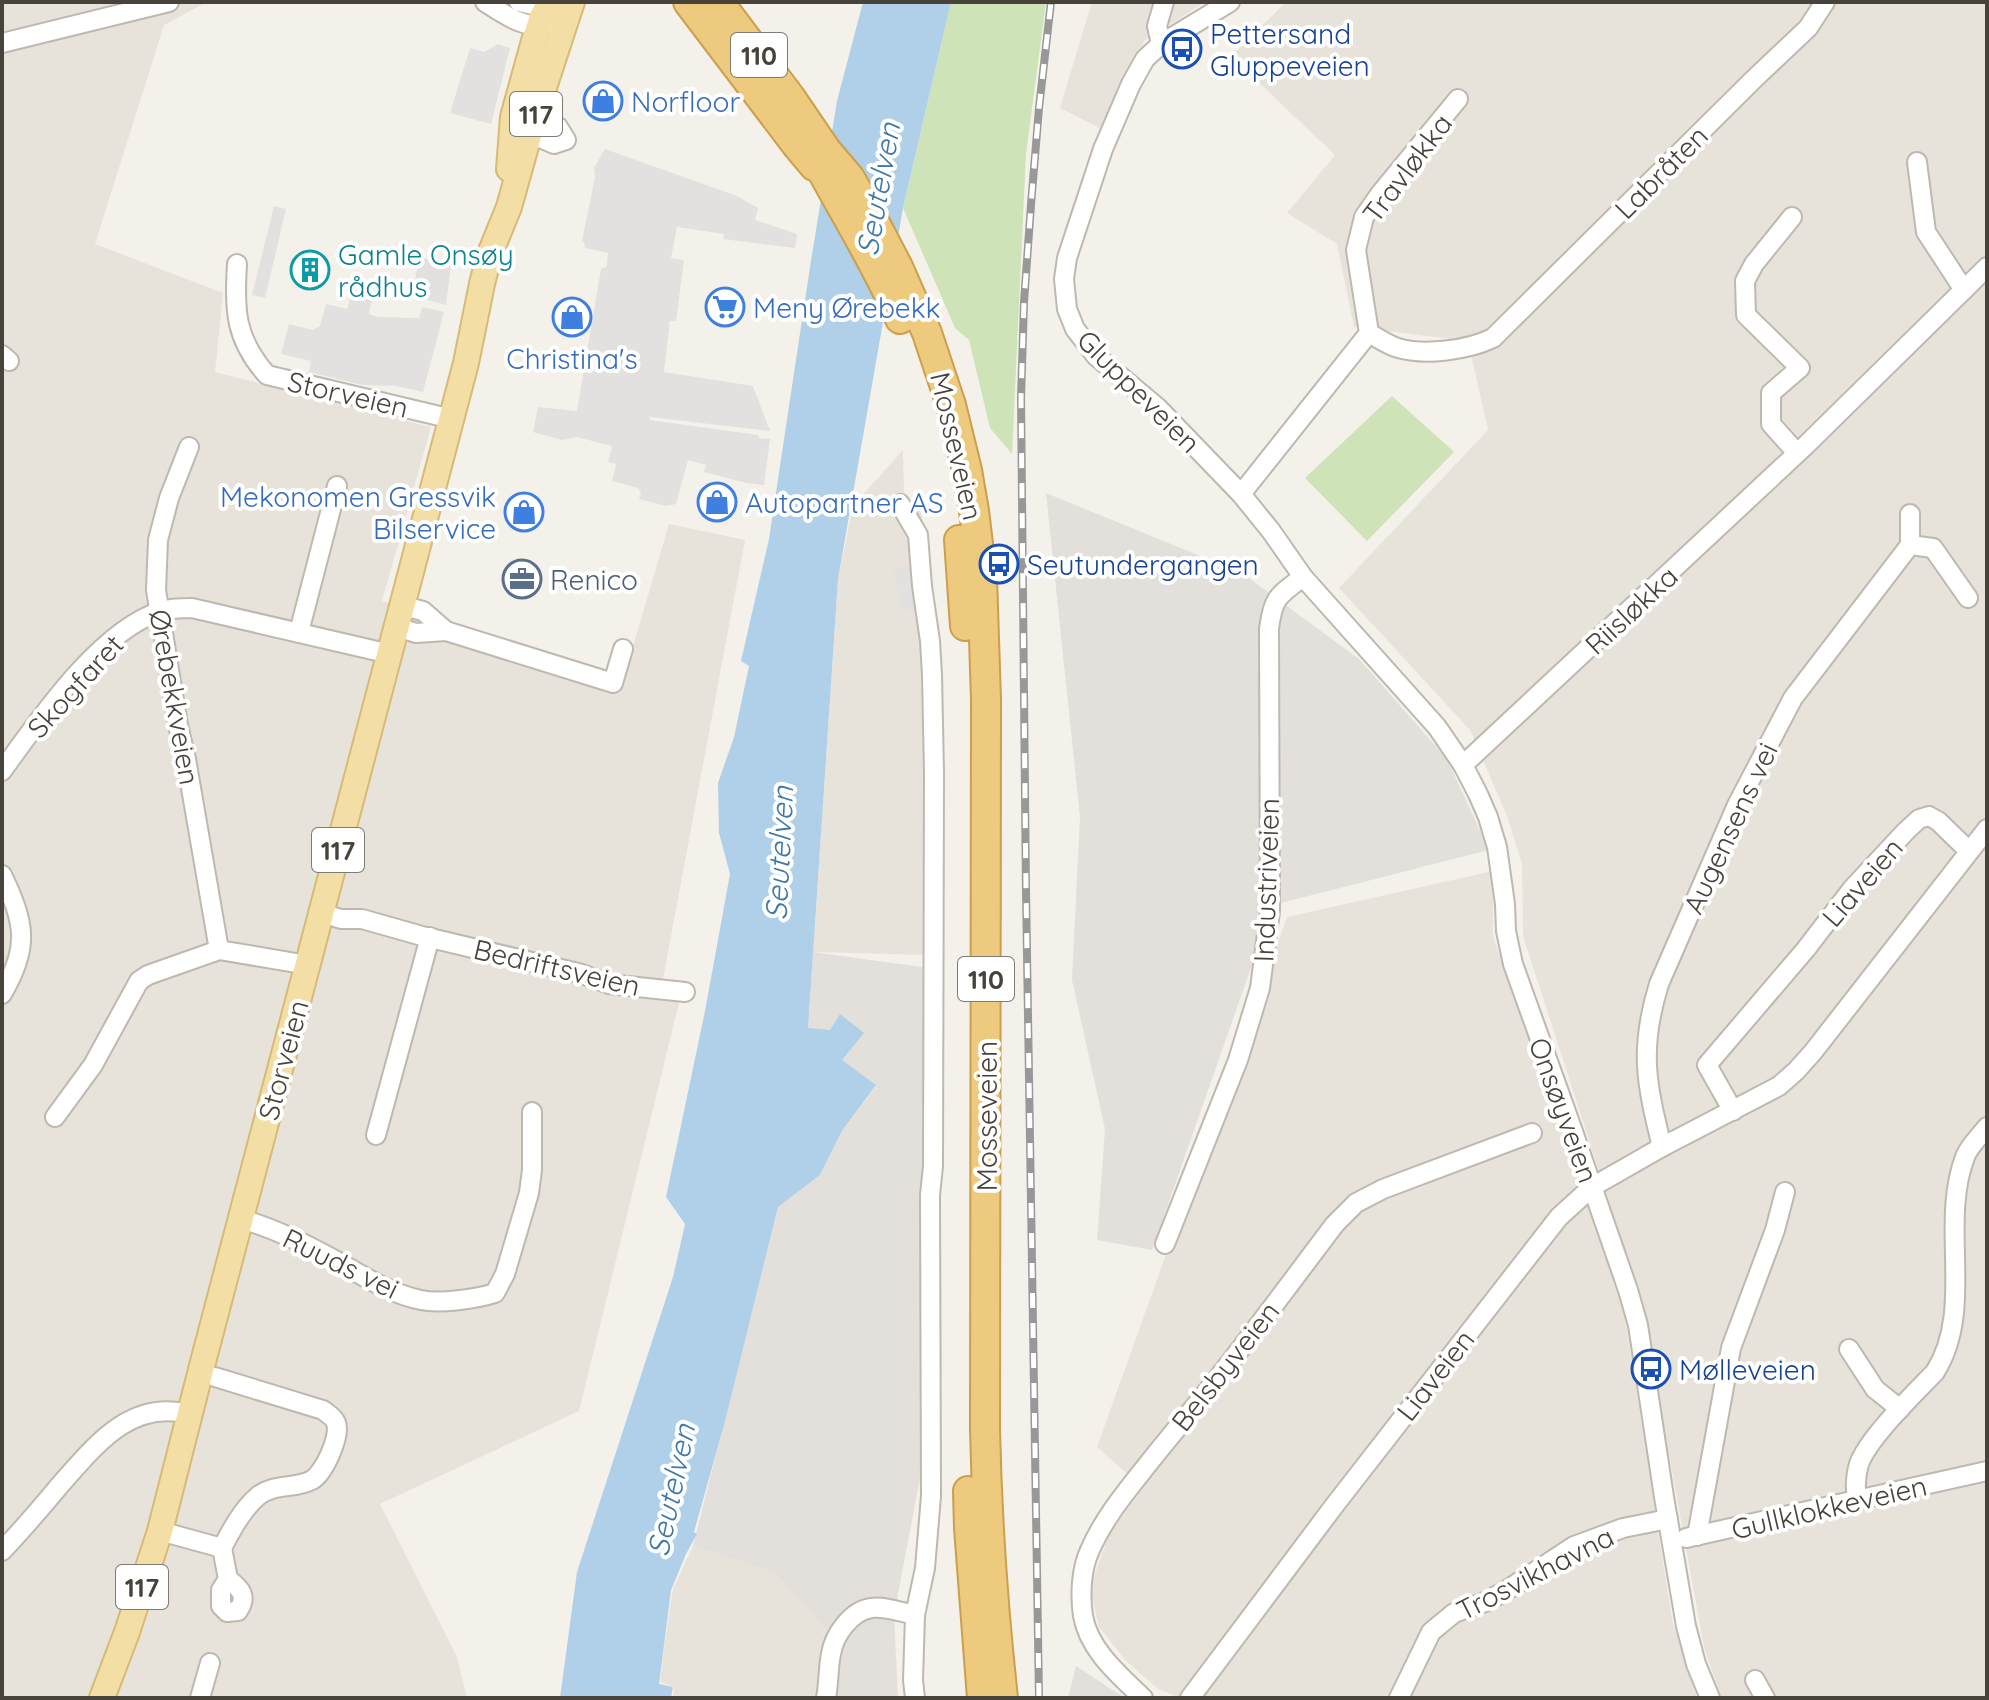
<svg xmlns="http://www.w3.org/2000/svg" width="1989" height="1700" viewBox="0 0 1989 1700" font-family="Quicksand,sans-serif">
<rect width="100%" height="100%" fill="#f4f1eb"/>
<!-- residential -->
<g fill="#e7e3da">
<path d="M2,2H207L164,25L95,244L223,293L215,372L431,427L382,601L624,677L669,524L745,540L660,995L679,1003L579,1411L380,1504L457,1657L467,1698H2Z"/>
<path d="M1092,2H1205L1144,41L1105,131L1060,108Z"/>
<path d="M1286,2H1987V1698H1721L1704,1647L1641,1301L1523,936L1522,864L1507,816L1470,730L1339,588L1488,430L1468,341L1354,327L1337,244L1287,213L1335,155L1231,56Z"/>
<path d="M903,450L904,492L921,511L933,616L926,955L813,952L838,579L853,506Z"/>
<path d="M1493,871V936L1623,1304L1672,1620L1697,1698H1181L1158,1689L1126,1661L1099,1627L1090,1588L1109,1534L1143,1488L1097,1447L1287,917Z"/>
<path d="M693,1546L774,1572L829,1633L826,1698H673L674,1687L660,1682L665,1640L673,1589Z"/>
</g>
<!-- industrial -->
<g fill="#e3e0dc">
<path d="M1046,493L1242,573L1359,659L1447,759L1489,850L1273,905L1152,1250L1097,1240L1105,1129L1072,980L1080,817Z"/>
<path d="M813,952L929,968L931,1420L894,1615L898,1698H826L829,1633L774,1572L693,1546L778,1207L820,1175L842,1131L876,1086L841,1060L863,1033L808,1029Z"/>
<path d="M1076,1666L1125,1698H1068Z"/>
</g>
<!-- green -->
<g fill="#cfe3b9">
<path d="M951,2H1046L1026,154L1012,454L990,428L969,340L955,328L903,208Z"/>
<path d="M1392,396L1454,452L1367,541L1305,478Z"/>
</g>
<!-- parking -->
<g fill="#e3e1df">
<path d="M498,44L510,48L491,124L450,113L470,48L484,52Z"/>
<path d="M605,149L737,196L758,208L755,220L797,234L795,248L723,239L724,234L677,227L671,258L684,260L676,321H670L664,372L753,386L770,431L649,417L650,420L758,435L759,438L770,439L764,485L746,483L704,472L706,465L688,460L676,504L666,506L639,499L641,493L638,488L612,481L616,464L608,462L612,446L577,437L562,440L533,432L538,407L577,411L601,269L607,266L608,253L585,248L584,242L582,241L595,177L594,168Z"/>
<path d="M274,206L286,209L265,298L252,295Z"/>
<path d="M419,257L451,264L446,305L423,299L425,289L414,286Z"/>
<path d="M351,295L372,300L369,314L378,317L419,318L422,307L444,312L423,392L396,386L362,385L309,372L311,361L281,354L289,324L313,330L320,326L326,304L347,309Z"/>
<path d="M916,567L920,612L899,609L894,568Z"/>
</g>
<!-- water -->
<path fill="#afd0e8" d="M863,2H951L903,208L838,579L808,1028L830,1030L840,1014L864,1033L842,1060L876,1085L842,1131L820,1175L778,1207L725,1421L694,1532L697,1534L686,1554L671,1590L659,1684L673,1687L671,1698H560L577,1572L673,1277L685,1224L666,1197L705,1011L730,874L719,833L718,783L734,737L749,666L741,661L769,539L810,267L837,101Z"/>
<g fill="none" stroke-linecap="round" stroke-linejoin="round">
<defs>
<g id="minor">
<path d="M485,2C505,15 524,29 549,25"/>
<path d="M519,2L547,8L556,16"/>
<path d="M1230,2L1161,44L1145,59L1131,84L1103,149L1067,258L1064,279L1067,309L1075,329L1096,356L1158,408L1241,494L1271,531L1303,577L1437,727L1463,765L1478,794L1488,817L1497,847L1505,904L1506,931L1513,964L1569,1120L1628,1290L1638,1325L1664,1497L1686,1626L1696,1664L1710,1698"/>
<path d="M2,43L169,2"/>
<path d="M1161,44L1157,26L1164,2"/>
<path d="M519,129L554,144L566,140L558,127L536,114L525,115"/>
<path d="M1917,162L1926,232L1964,290"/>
<path d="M1792,217L1754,264L1745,281L1746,315L1800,368L1771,393V424L1797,453"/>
<path d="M237,264C234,310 235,339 267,375L452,419"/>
<path d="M1369,333C1378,338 1388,345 1398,348C1425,356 1468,350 1493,338L1753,80L1808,28L1825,2"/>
<path d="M2,355L9,361"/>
<path d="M189,447L169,498L158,540L156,590L178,725L186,759L219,950"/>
<path d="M1241,494L1369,333L1356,250L1364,217L1380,194L1458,99"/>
<path d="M900,504L918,535L922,586L930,641L932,675L934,773L933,1166L930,1195L931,1496L925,1568L915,1615L913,1680L915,1698"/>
<path d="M1910,514V545"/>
<path d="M403,606L423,611L446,631"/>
<path d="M397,627L416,633L446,631L613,683L623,649"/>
<path d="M299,632L337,486"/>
<path d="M1463,765L1805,446L1987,267"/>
<path d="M2,771C39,720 100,630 161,611C171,608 181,608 192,608L390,654"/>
<path d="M2,875C25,923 30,947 2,994"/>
<path d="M321,913L341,919H362L422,936L582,974L609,984L685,992"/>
<path d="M1733,1111L1707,1065L1806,949L1852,889L1906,831L1919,819L1929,816L1938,821L1969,851"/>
<path d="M55,1117L93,1065L139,981L148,975L219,950L308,965"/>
<path d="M376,1135L430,937"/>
<path d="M1662,1147C1646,1082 1639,1049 1659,984L1737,805L1793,698L1910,545L1933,548L1968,598"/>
<path d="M241,1219C277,1229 309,1246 342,1264C366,1278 394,1295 421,1300C440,1304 476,1299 495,1293L505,1274L529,1193L532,1170V1112"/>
<path d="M1165,1244L1238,1060L1260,988L1270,911L1269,629C1273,597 1278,596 1303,577"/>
<path d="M1849,1349L1875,1389L1900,1409"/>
<path d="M215,1377L323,1410C328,1414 334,1417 336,1423C341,1436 324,1473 312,1480C296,1489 274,1483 258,1496C242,1510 232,1529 222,1548"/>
<path d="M1857,1501C1855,1488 1855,1477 1859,1464C1868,1438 1915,1393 1935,1372C1975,1309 1939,1225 1965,1157C1969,1146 1980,1136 1987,1127"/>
<path d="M160,1531L222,1548L228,1579L221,1590V1606L227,1612L238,1611C248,1596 241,1589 228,1579"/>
<path d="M1697,1536L1731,1348L1775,1230L1785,1192"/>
<path d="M1686,1538L1987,1471"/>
<path d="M2,1551C22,1530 41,1508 60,1485C95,1446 130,1399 189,1414"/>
<path d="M1755,1680L1765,1698"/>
<path d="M200,1698L210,1663"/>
<path d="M826,1698C829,1683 828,1668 831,1654C834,1635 851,1611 871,1608C884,1606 901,1612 915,1615"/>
<path d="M1143,1698C1119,1675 1089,1650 1083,1616C1080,1595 1081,1569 1090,1550C1103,1520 1124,1494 1144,1469C1163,1445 1182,1422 1202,1398C1248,1341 1291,1282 1335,1224L1356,1203L1383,1189L1532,1133"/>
<path d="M1190,1698L1334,1506L1559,1217L1592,1187L1662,1147L1779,1086L1796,1071L1813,1052L1987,829"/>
<path d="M1399,1698L1431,1632L1454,1613L1485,1602L1507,1590L1574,1546L1623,1528L1668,1519"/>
</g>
<g id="major">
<path d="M509,169L513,117L534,41L542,17L550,2"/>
<path d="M102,1698L127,1632L160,1531L203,1362L466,363L482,284L489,256L509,207L533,121L572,2"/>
</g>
<g id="highway">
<path d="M688,2L798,147L814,166"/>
<path d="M719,2L791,98L827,151L850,178L872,217L898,267L927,333L951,405L967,470L974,511L982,577L986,700L985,1429C987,1519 993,1608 1003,1698"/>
<path d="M809,147C839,205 874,259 900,319"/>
<path d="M959,540L965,626"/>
<path d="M968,1491L969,1528L982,1698"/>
</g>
</defs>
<!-- minor casing -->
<use href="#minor" stroke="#beb9ae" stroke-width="22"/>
<!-- major casing -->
<use href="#major" stroke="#d6bb76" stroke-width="28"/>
<!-- highway casing -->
<use href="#highway" stroke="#cb9f4d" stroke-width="32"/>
<!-- minor -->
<use href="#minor" stroke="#fff" stroke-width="18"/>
<!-- major -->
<use href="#major" stroke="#f3dea5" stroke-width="24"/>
<!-- highway -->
<use href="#highway" stroke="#edca7d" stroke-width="28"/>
<defs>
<path id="rail" d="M1039,1698L1026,891L1021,398L1024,302L1031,205L1039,108L1051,2"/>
</defs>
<!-- rail casing -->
<use href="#rail" stroke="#989898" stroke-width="8"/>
<!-- rail -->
<use href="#rail" stroke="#fff" stroke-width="5" stroke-dasharray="15" stroke-linecap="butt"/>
</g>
<!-- icons -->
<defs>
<symbol id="bus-ring" viewBox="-11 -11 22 22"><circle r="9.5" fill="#fff" stroke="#1a4fb4" stroke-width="1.5"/><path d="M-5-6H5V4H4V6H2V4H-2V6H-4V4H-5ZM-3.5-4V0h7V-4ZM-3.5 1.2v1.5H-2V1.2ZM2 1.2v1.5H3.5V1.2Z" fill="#1a4fb4"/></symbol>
<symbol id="shop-ring" viewBox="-11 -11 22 22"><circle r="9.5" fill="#fff" stroke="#3f7fe0" stroke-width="1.5"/><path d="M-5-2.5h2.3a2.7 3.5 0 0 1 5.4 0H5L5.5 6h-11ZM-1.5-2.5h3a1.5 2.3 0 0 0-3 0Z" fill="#3f7fe0"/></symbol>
<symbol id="building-ring" viewBox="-11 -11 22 22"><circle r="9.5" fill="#fff" stroke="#0f9aa8" stroke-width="1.5"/><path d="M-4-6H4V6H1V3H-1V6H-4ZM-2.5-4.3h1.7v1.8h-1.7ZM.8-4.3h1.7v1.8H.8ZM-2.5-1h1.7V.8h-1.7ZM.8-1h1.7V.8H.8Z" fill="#0f9aa8"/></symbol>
<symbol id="supermarket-ring" viewBox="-11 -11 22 22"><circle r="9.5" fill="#fff" stroke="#3f7fe0" stroke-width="1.5"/><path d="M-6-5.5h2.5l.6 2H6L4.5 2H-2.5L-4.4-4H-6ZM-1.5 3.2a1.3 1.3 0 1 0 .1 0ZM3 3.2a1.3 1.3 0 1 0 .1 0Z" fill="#3f7fe0"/></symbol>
<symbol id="office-ring" viewBox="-11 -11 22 22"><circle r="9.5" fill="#fff" stroke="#5c6f8a" stroke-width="1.5"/><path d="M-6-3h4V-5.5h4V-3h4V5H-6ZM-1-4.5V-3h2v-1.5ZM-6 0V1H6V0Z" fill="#5c6f8a"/></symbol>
</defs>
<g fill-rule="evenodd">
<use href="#bus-ring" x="1160" y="27" width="44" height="44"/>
<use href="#shop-ring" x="581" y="79" width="44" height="44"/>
<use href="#building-ring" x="288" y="248" width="44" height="44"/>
<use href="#supermarket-ring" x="703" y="285" width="44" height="44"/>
<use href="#shop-ring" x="550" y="295" width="44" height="44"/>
<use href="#shop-ring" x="695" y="480" width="44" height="44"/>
<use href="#shop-ring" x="502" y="490" width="44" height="44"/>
<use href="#bus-ring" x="977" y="542" width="44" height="44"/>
<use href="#office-ring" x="500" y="557" width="44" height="44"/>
<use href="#bus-ring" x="1629" y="1347" width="44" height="44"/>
</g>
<g text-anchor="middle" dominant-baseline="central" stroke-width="8" stroke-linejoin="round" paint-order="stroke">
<!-- shield labels -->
<g fill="#fff" stroke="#7e7b75" stroke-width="2">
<rect x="731" y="33" width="56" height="44" rx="6"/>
<rect x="510" y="92" width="52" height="44" rx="6"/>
<rect x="312" y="828" width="52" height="44" rx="6"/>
<rect x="958" y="957" width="56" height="44" rx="6"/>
<rect x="116" y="1565" width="52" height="44" rx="6"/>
</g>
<g font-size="26" font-weight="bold" fill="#47423a">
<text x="759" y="55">110</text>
<text x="536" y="114">117</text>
<text x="338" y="850">117</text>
<text x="986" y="979">110</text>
<text x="142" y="1587">117</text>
</g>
<!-- transit labels -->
<g font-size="28" fill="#164399" stroke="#fff" text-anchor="start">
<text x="1210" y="33">Pettersand<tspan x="1210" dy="32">Gluppeveien</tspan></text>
<text x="1027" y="564">Seutundergangen</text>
<text x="1679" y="1369">Mølleveien</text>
</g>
<!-- shop labels -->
<g font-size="28" fill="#366cbe" stroke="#fff" text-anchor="start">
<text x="631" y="101">Norfloor</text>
<text x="753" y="307">Meny Ørebekk</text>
<text x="572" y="358" text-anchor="middle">Christina's</text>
<text x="496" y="496" text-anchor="end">Mekonomen Gressvik<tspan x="496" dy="32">Bilservice</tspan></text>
<text x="745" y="502">Autopartner AS</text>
</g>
<!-- street labels -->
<g font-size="28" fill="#47423a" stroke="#fff">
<text transform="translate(1407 168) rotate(-53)">Travløkka</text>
<text transform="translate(1661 172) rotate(-45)">Labråten</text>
<text transform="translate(1139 391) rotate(45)">Gluppeveien</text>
<text transform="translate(348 394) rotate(13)">Storveien</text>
<text transform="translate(957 446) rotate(77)">Mosseveien</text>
<text transform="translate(1631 610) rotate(-43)">Riisløkka</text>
<text transform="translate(75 686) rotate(-48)">Skogfaret</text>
<text transform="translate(175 697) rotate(80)">Ørebekkveien</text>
<text transform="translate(1730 828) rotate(-65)">Augensens vei</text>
<text transform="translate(1266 880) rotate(-88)">Industriveien</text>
<text transform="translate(1862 882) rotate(-49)">Liaveien</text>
<text transform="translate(557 967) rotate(13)">Bedriftsveien</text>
<text transform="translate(283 1060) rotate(-75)">Storveien</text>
<text transform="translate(1564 1110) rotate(70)">Onsøyveien</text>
<text transform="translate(986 1116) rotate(-90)">Mosseveien</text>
<text transform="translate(341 1263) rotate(26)">Ruuds vei</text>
<text transform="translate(1225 1366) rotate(-52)">Belsbyveien</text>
<text transform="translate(1435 1375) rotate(-52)">Liaveien</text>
<text transform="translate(1829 1507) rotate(-13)">Gullklokkeveien</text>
<text transform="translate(1535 1573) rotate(-27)">Trosvikhavna</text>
</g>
<!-- culture labels -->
<g font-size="28" fill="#0d838f" stroke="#fff" text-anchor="start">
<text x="338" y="254">Gamle Onsøy<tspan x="338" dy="32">rådhus</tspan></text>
</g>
<!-- service labels -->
<g font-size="28" fill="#4e5e75" stroke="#fff" text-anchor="start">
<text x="550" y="579">Renico</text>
</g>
<!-- water labels -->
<g font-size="30" font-style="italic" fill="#3f79a7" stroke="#fff">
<text transform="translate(878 189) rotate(-80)">Seutelven</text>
<text transform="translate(779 853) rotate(-87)">Seutelven</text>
<text transform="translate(671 1490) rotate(-78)">Seutelven</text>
</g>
</g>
<!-- border -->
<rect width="1989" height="1700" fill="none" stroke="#47423a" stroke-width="8"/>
</svg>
